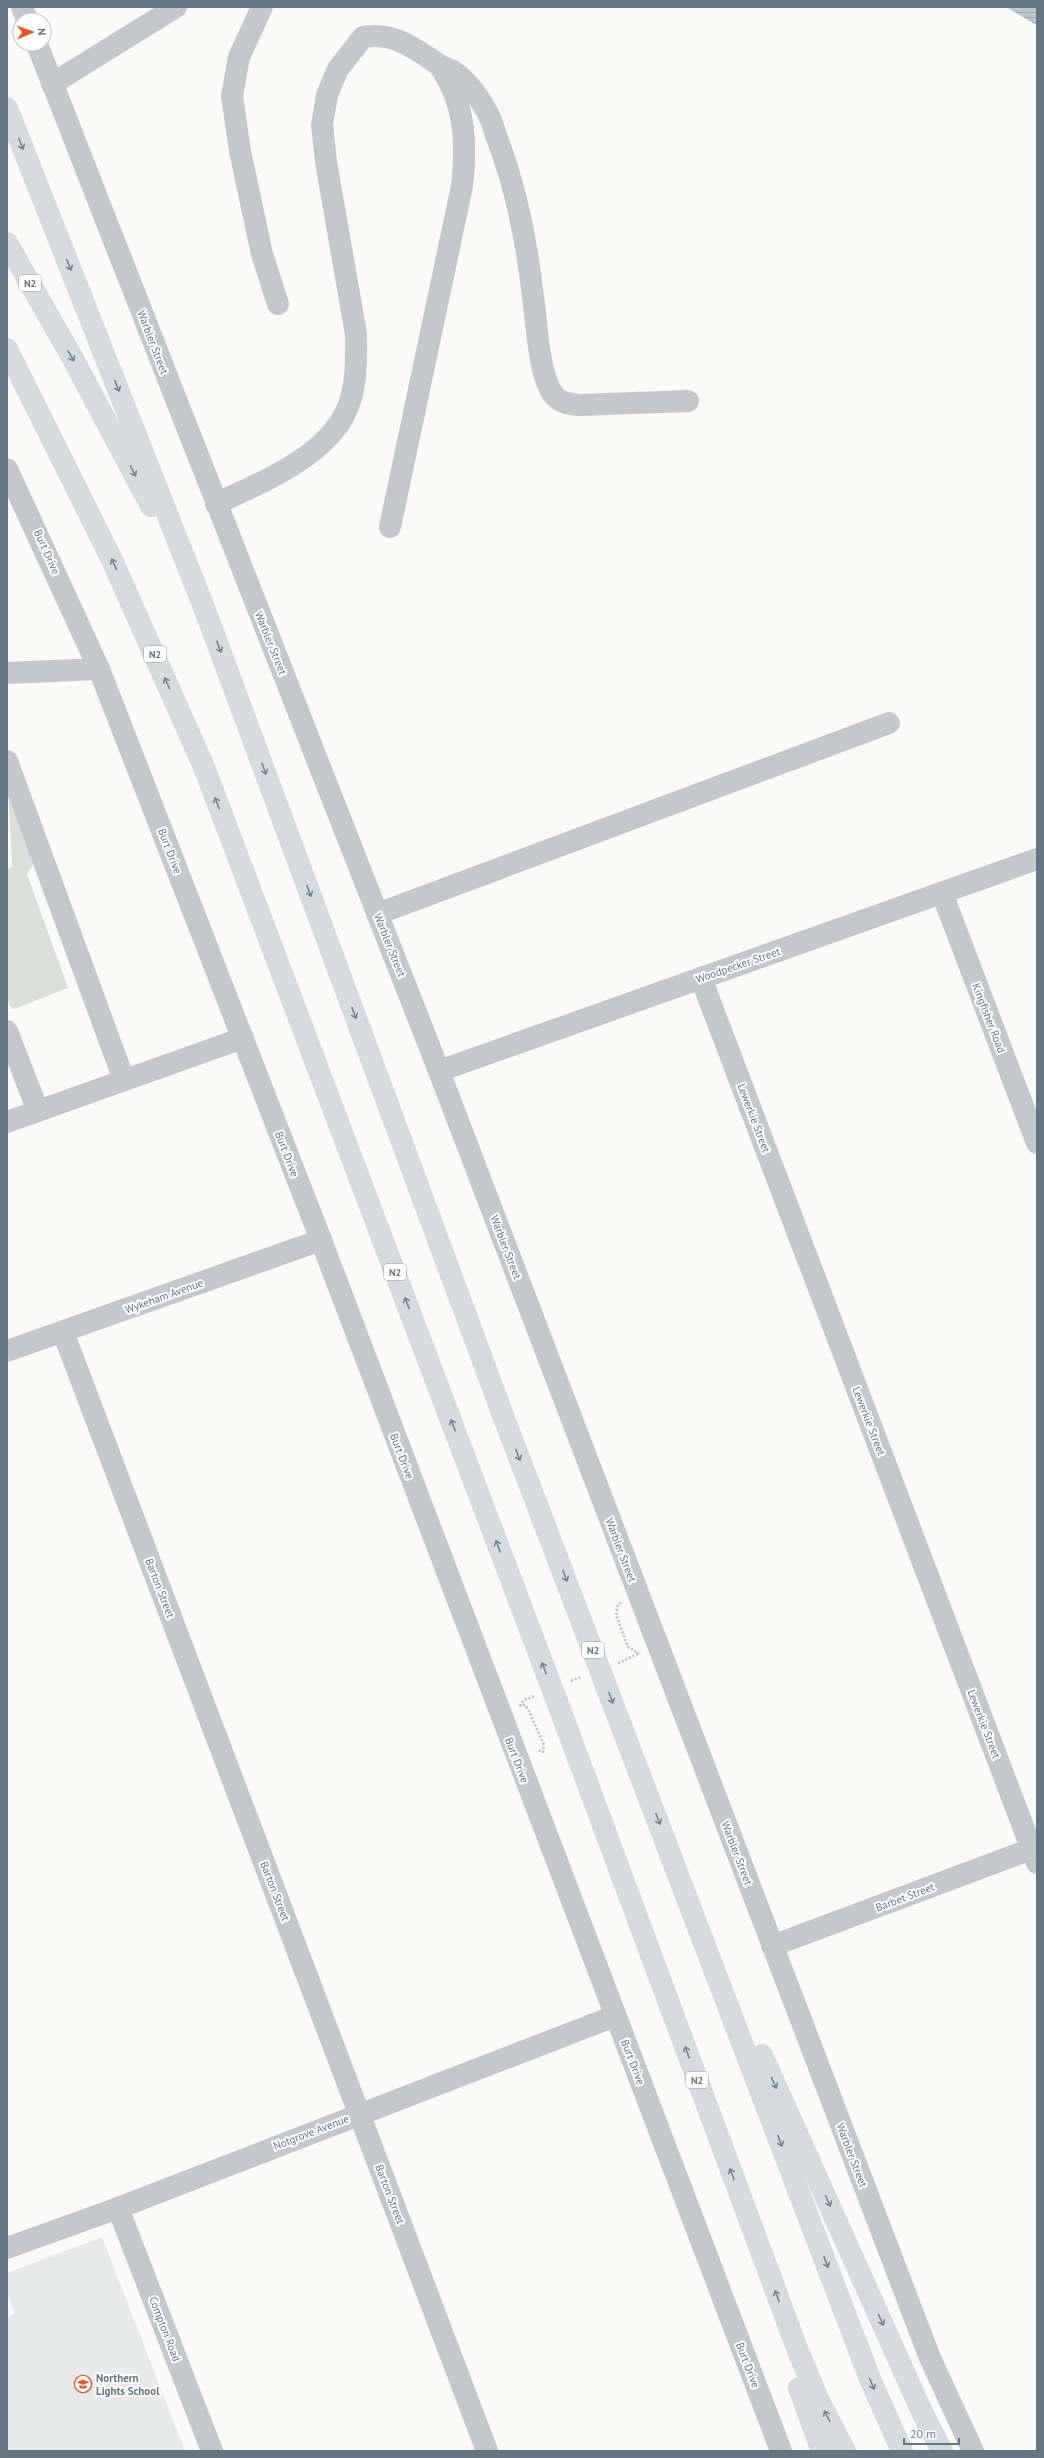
<svg xmlns="http://www.w3.org/2000/svg" width="1044" height="2458" viewBox="0 0 1044 2458" font-family="'PT Sans',sans-serif">
<defs>
<pattern id="water-rules" width="6" height="5" patternUnits="userSpaceOnUse"><rect width="6" height="5" fill="#bbc7cb"/><path d="M0 2.5h6" fill="none" stroke="#9ca6aa"/></pattern>
</defs>
<rect width="100%" height="100%" fill="#fafaf8"/>
<!-- built -->
<path fill="#e8e9e9" d="M102,2237L185,2451H7V2317L15,2314L7,2291V2273Z"/>
<!-- park -->
<path fill="#dadfd7" d="M8,789L34,863L27,874L68,988L14,1009L10,1006L7,997V869L11,868L12,865Z"/>
<!-- water -->
<path fill="url(#water-rules)" d="M1006,7H1037V25L1033,23Z"/>
<g fill="none" stroke-linecap="round" stroke-linejoin="round">
<!-- path -->
<g stroke="#bbbfc2" stroke-width="2.5" stroke-dasharray="2 2" stroke-linecap="butt">
<path d="M621,1603L618,1604L616,1615L628,1647L639,1653"/>
<path d="M618,1663L640,1653"/>
<path d="M571,1681L581,1677"/>
<path d="M519,1705H525L528,1709L544,1745L543,1752L537,1750"/>
<path d="M520,1706L524,1700L535,1696"/>
</g>
<!-- minor -->
<g stroke="#c3c8cc" stroke-width="22">
<path d="M22,7L27,20"/>
<path d="M262,7L239,57L232,96L240,151L262,254L278,304"/>
<path d="M37,44L439,1071L930,2358L973,2451"/>
<path d="M52,84L176,7"/>
<path d="M7,469L99,669L321,1240L781,2451"/>
<path d="M216,504C263,481 336,454 351,398C357,377 356,355 356,334L326,162L322,125L327,95L338,69L363,37C391,32 409,45 432,60C438,65 445,68 453,71C466,79 479,97 486,110C492,119 494,131 498,141C517,191 527,244 533,297C537,322 538,373 553,394C559,403 570,404 580,405L688,401"/>
<path d="M390,527L462,186C467,144 465,104 441,68"/>
<path d="M7,673L99,669"/>
<path d="M7,761L124,1080"/>
<path d="M942,893L1037,1143"/>
<path d="M377,914L889,723"/>
<path d="M701,978L1037,1863"/>
<path d="M7,1031L38,1111"/>
<path d="M439,1071L1037,859"/>
<path d="M7,1122L243,1038"/>
<path d="M63,1332L487,2451"/>
<path d="M7,1351L321,1240"/>
<path d="M772,1946L1037,1847"/>
<path d="M118,2208L212,2451"/>
<path d="M7,2248L118,2208L615,2016"/>
</g>
<!-- highway -->
<g stroke="#d6dbdf" stroke-width="22">
<path d="M7,108L205,610L504,1418L870,2379L902,2451"/>
<path d="M7,243L72,357L151,506"/>
<path d="M7,349L112,560L204,767L558,1704L798,2351L819,2401L845,2451"/>
<path d="M762,2055L922,2412L942,2451"/>
<path d="M799,2388L822,2451"/>
</g>
</g>
<!-- one-way arrows -->
<defs><path id="oneway-shaft" d="M-6 0H5M1.5-3L5.5 0L1.5 3" fill="none" stroke-width="1.6" stroke-linecap="round" stroke-linejoin="round"/></defs>
<g stroke="#768591">
<use href="#oneway-shaft" transform="translate(21 144) rotate(68)"/>
<use href="#oneway-shaft" transform="translate(69 265) rotate(68)"/>
<use href="#oneway-shaft" transform="translate(71 356) rotate(61)"/>
<use href="#oneway-shaft" transform="translate(117 386) rotate(68)"/>
<use href="#oneway-shaft" transform="translate(133 471) rotate(63)"/>
<use href="#oneway-shaft" transform="translate(114 564) rotate(-115)"/>
<use href="#oneway-shaft" transform="translate(219 647) rotate(70)"/>
<use href="#oneway-shaft" transform="translate(167 683) rotate(-114)"/>
<use href="#oneway-shaft" transform="translate(264 769) rotate(70)"/>
<use href="#oneway-shaft" transform="translate(217 803) rotate(-111)"/>
<use href="#oneway-shaft" transform="translate(309 891) rotate(70)"/>
<use href="#oneway-shaft" transform="translate(354 1013) rotate(70)"/>
<use href="#oneway-shaft" transform="translate(407 1303) rotate(-111)"/>
<use href="#oneway-shaft" transform="translate(453 1425) rotate(-111)"/>
<use href="#oneway-shaft" transform="translate(518 1455) rotate(69)"/>
<use href="#oneway-shaft" transform="translate(498 1546) rotate(-111)"/>
<use href="#oneway-shaft" transform="translate(565 1576) rotate(69)"/>
<use href="#oneway-shaft" transform="translate(544 1668) rotate(-111)"/>
<use href="#oneway-shaft" transform="translate(611 1698) rotate(69)"/>
<use href="#oneway-shaft" transform="translate(658 1819) rotate(69)"/>
<use href="#oneway-shaft" transform="translate(687 2052) rotate(-110)"/>
<use href="#oneway-shaft" transform="translate(774 2083) rotate(65)"/>
<use href="#oneway-shaft" transform="translate(780 2141) rotate(69)"/>
<use href="#oneway-shaft" transform="translate(732 2174) rotate(-110)"/>
<use href="#oneway-shaft" transform="translate(828 2201) rotate(66)"/>
<use href="#oneway-shaft" transform="translate(826 2262) rotate(69)"/>
<use href="#oneway-shaft" transform="translate(777 2296) rotate(-110)"/>
<use href="#oneway-shaft" transform="translate(881 2320) rotate(66)"/>
<use href="#oneway-shaft" transform="translate(872 2384) rotate(67)"/>
<use href="#oneway-shaft" transform="translate(827 2416) rotate(-117)"/>
</g>
<!-- icons -->
<defs>
<symbol id="school-ring" viewBox="-11 -11 22 22"><circle r="9.5" fill="#fff" stroke="#e4572e" stroke-width="1.5"/><path d="M0-5L7-2L0 1L-7-2ZM-4 1L0 2.5L4 1V4Q0 6-4 4Z" fill="#e4572e"/></symbol>
</defs>
<g fill-rule="evenodd">
<use href="#school-ring" x="73" y="2374" width="20" height="20"/>
</g>
<g text-anchor="middle" dominant-baseline="central" stroke-width="4" stroke-linejoin="round" paint-order="stroke">
<!-- shield labels -->
<g fill="#fff" stroke="#939fa8" stroke-width="1">
<rect x="19" y="275" width="22" height="16" rx="3"/>
<rect x="144" y="646" width="22" height="16" rx="3"/>
<rect x="384" y="1264" width="22" height="16" rx="3"/>
<rect x="582" y="1642" width="22" height="16" rx="3"/>
<rect x="686" y="2072" width="22" height="16" rx="3"/>
</g>
<g font-size="10" font-weight="bold" fill="#657683">
<text x="30" y="283">N2</text>
<text x="155" y="654">N2</text>
<text x="395" y="1272">N2</text>
<text x="593" y="1650">N2</text>
<text x="697" y="2080">N2</text>
</g>
<!-- street labels -->
<g font-size="11" fill="#657683" stroke="#fff">
<text transform="translate(153 342) rotate(69)">Warbler Street</text>
<text transform="translate(47 552) rotate(66)">Burt Drive</text>
<text transform="translate(271 643) rotate(68)">Warbler Street</text>
<text transform="translate(170 851) rotate(69)">Burt Drive</text>
<text transform="translate(390 945) rotate(68)">Warbler Street</text>
<text transform="translate(738 965) rotate(-19)">Woodpecker Street</text>
<text transform="translate(989 1018) rotate(69)">Kingfisher Road</text>
<text transform="translate(754 1118) rotate(69)">Lewerkie Street</text>
<text transform="translate(287 1154) rotate(69)">Burt Drive</text>
<text transform="translate(506 1247) rotate(69)">Warbler Street</text>
<text transform="translate(164 1296) rotate(-20)">Wykeham Avenue</text>
<text transform="translate(869 1421) rotate(69)">Lewerkie Street</text>
<text transform="translate(402 1456) rotate(69)">Burt Drive</text>
<text transform="translate(621 1550) rotate(69)">Warbler Street</text>
<text transform="translate(160 1588) rotate(69)">Barton Street</text>
<text transform="translate(984 1724) rotate(69)">Lewerkie Street</text>
<text transform="translate(517 1760) rotate(69)">Burt Drive</text>
<text transform="translate(737 1853) rotate(69)">Warbler Street</text>
<text transform="translate(275 1891) rotate(69)">Barton Street</text>
<text transform="translate(905 1897) rotate(-21)">Barbet Street</text>
<text transform="translate(633 2062) rotate(69)">Burt Drive</text>
<text transform="translate(311 2132) rotate(-21)">Notgrove Avenue</text>
<text transform="translate(852 2155) rotate(69)">Warbler Street</text>
<text transform="translate(390 2194) rotate(69)">Barton Street</text>
<text transform="translate(165 2329) rotate(69)">Compton Road</text>
<text transform="translate(748 2365) rotate(69)">Burt Drive</text>
</g>
<!-- poi labels -->
<g font-size="11" font-weight="bold" fill="#657683" stroke="#fff" text-anchor="start">
<text x="96" y="2378">Northern<tspan x="96" dy="13">Lights School</tspan></text>
</g>
</g>
<!-- border -->
<rect width="1044" height="2458" fill="none" stroke="#657683" stroke-width="16"/>
<!-- north arrow -->
<g transform="translate(32 32) rotate(88)"><circle r="19" fill="#ffffff" stroke="#c1c8cd"/>
<path d="M0-3L7 15L0 10L-7 15Z" fill="#e4572e"/>
<text y="-6" font-size="11" font-weight="bold" text-anchor="middle" fill="#657683">N</text>
</g>
<!-- scale -->
<path d="M904 2438v6h55v-6" fill="none" stroke="#657683" stroke-width="2"/>
<text x="910" y="2438" font-size="12" fill="#657683" stroke="#ffffff" stroke-width="3" paint-order="stroke">20 m</text>
</svg>
